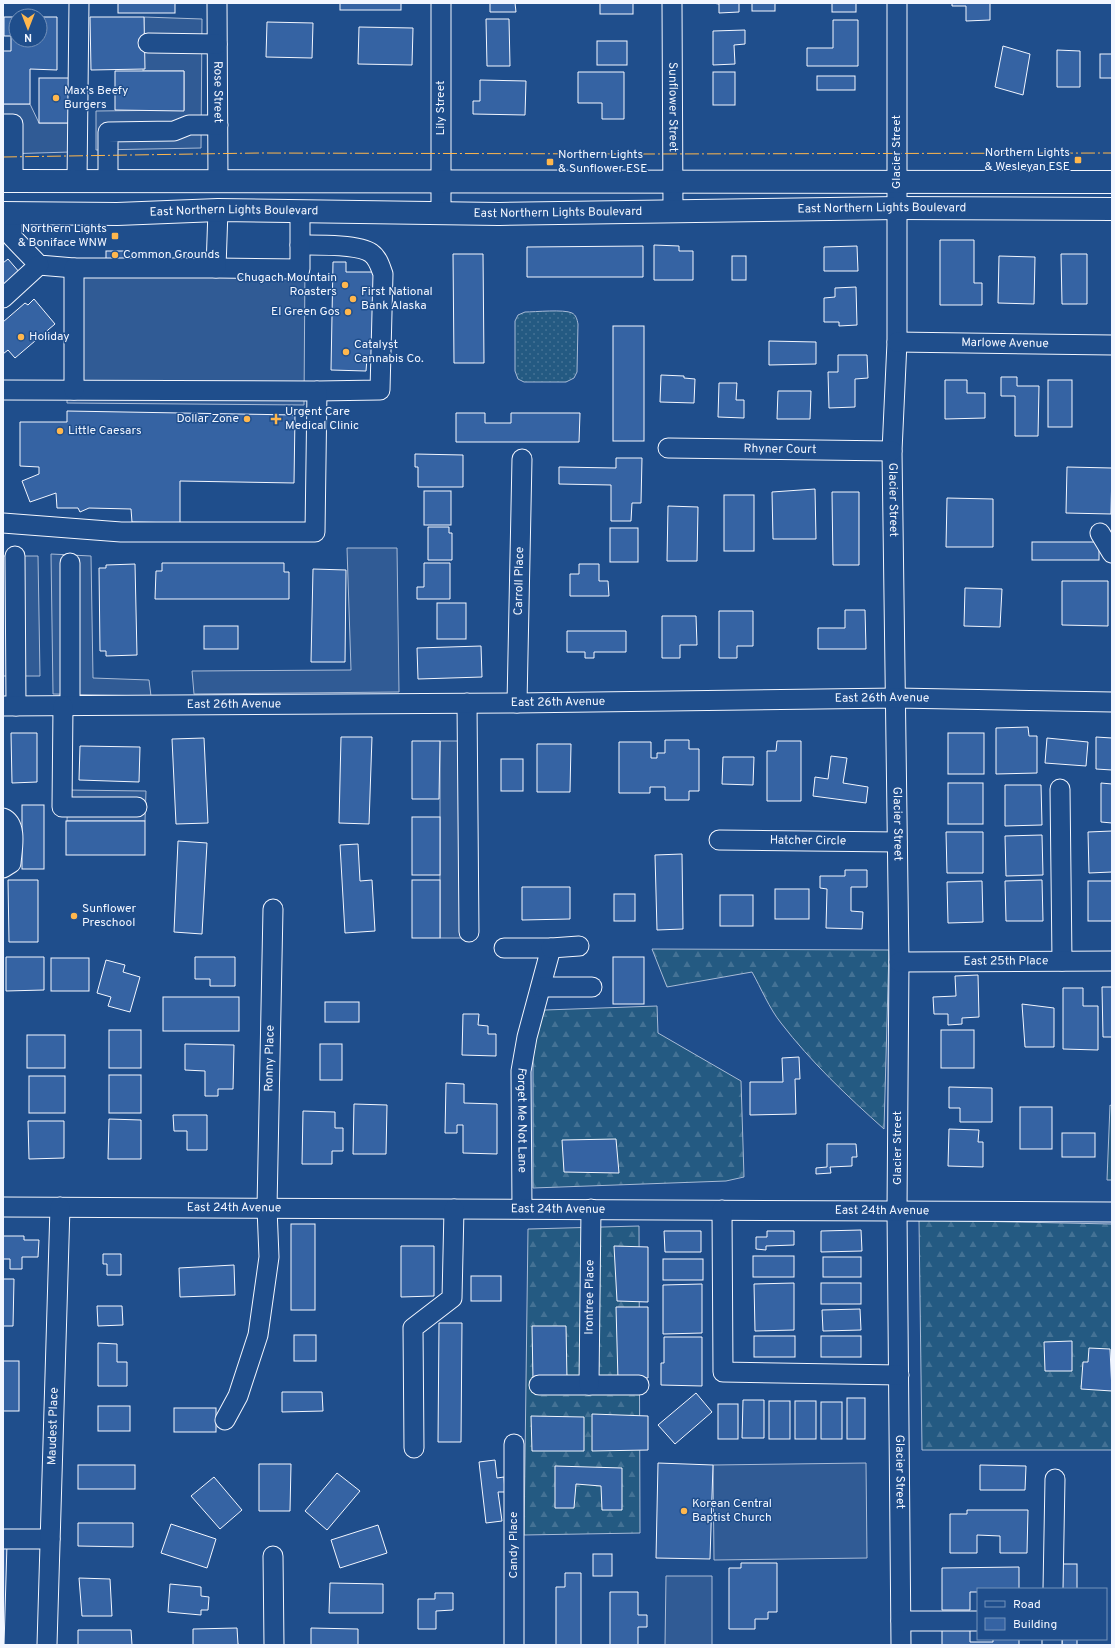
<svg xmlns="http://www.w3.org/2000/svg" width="1115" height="1648" viewBox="0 0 1115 1648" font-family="Overpass,sans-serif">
<defs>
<pattern id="grass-dots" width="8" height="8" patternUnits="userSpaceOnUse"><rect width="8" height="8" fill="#245a82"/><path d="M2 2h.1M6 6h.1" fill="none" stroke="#447295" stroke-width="1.8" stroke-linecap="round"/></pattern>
<pattern id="forest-firs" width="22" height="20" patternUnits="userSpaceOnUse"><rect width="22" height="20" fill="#245a82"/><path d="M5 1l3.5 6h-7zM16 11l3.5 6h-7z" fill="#447295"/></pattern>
</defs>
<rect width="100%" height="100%" fill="#1f4e8c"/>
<!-- grass -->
<path fill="url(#grass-dots)" stroke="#a8bbd7" d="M525,312C535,312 564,309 572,313C576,315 577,319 578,324L577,372L574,378L566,382H524L518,379L515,371V321L518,315Z"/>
<!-- forest -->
<g fill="url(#forest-firs)" stroke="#a8bbd7">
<path d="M652,949L889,950L884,1129C847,1096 811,1062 781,1023C769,1008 761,988 752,972L667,987Z"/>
<path d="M657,1006L658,1033L741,1081L744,1177L726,1181L533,1188V1037L545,1010Z"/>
<path d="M1110,1105L1112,1106V1180H1107Z"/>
<path d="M919,1220L1112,1224V1450H922Z"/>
<path d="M639,1226L640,1533L524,1535L528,1229Z"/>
</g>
<!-- parking -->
<g fill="#305b95" stroke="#a8bbd7">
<path d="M144,17L202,19L201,148L96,150V111L184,110V71H143Z"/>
<path d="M3,104H30L39,123H70L71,152L3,154Z"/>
<path d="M68,260L305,261L304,405L67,403Z"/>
<path d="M347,548H397L399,692L194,694L192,671L351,670Z"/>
<path d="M51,554L91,556L93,678L149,680L151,696L53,694Z"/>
<path d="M3,556H38L40,676H3Z"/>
<path d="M440,741H471L467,938H440Z"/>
<path d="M68,790L146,791L145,821H67Z"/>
<path d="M866,1463L867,1558L714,1560L713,1465Z"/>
<path d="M666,1576H712V1645H665Z"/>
</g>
<!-- building -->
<g fill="#3563a3" stroke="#f2f6ff">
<rect x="118" y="3" width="57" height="10"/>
<rect x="340" y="3" width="61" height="7"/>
<path d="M490,3H515L516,12H490Z"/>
<rect x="600" y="3" width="33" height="11"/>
<path d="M739,3V12L719,13V4L712,3Z"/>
<rect x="752" y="3" width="23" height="8"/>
<rect x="832" y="3" width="24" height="9"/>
<path d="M952,3H990V20L966,21V6H952Z"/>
<path d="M4,17H16V40H40V17H57V70L30,69V104H3V51H11V36H4Z"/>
<path d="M90,17H144L145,69L91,70Z"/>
<path d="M486,19H509L510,66H487Z"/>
<path d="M833,20H858V66H807V48H833Z"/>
<path d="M267,22L313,23L312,58L266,57Z"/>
<path d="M359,27L413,28L412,65L358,64Z"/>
<path d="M745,30V44L734,45L735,64L713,65V31Z"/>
<rect x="597" y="41" width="30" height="24"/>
<path d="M1003,46L1030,54L1023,95L995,87Z"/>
<path d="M1057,50L1080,51V87H1057Z"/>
<rect x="1100" y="54" width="12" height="24"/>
<path d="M115,71H184V111L115,110Z"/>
<path d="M578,72H624V119H602V103H578Z"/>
<rect x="713" y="72" width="22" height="33"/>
<rect x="817" y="76" width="38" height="14"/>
<rect x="39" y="78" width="31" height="45"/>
<path d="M480,80L526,81L525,115L473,114V101H480Z"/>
<path d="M940,240H974V283H982V305H940Z"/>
<path d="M654,245L679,246V251H693V280H654Z"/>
<path d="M643,246V277H527V247Z"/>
<path d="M857,246L858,271H824V247Z"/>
<rect x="106" y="251" width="18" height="8"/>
<path d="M453,254H483L484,363H454Z"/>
<path d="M1061,254H1087V304H1062Z"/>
<rect x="732" y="256" width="14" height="24"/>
<path d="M999,256L1035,257L1034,304L998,303Z"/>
<path d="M8,259L20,273L3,287V263Z"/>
<path d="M333,262H346V272H375L374,359L367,358L366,371L331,370Z"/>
<path d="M856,287L857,325L839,326V322H824V298L835,297V288Z"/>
<path d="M34,299L55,324L15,358L8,350L3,354V322L25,303L28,305Z"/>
<rect x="613" y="326" width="31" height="115"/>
<path d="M769,341L816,342V364L769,365Z"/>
<path d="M838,355H867L868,378L855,379V407L829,408L828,372H838Z"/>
<path d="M661,375L684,376V378L695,379L694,403L660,402Z"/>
<path d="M1001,377H1017V386H1039L1038,436H1015V396H1001Z"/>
<path d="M945,380H967V393H985V418L945,419Z"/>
<rect x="1048" y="380" width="24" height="47"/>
<path d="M719,383H737L736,400H744V418L718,417Z"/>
<path d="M778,391H811L810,419H777Z"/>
<path d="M67,411L295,415L294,483L180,481V523L132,522L131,509L89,508L80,512L78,508H57L56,493L30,502L22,481L39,474V467L20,466V422H67Z"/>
<path d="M456,413H485V423H511V413H580L579,442H456Z"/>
<path d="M415,454L463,455V487H418V467H415Z"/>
<path d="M616,458H642L641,503H632L631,521H611V485L559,484V467L616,468Z"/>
<path d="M1067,467L1112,468L1111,514L1066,513Z"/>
<path d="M815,489L816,539H773L772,492Z"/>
<rect x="424" y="491" width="27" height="34"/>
<path d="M832,492H859V565H833Z"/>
<rect x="724" y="495" width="30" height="56"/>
<path d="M947,498L993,499V547H946Z"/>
<path d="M668,506L698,507L697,561H667Z"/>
<path d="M428,527H449V533H452V560H428Z"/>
<rect x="610" y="528" width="28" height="34"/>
<rect x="1032" y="542" width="67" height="18"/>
<path d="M162,563H284V572H289V599H155L156,571H162Z"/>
<path d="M424,563H450V599H417V587H424Z"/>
<path d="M135,564L137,655L106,656V651H100L99,568H106V565Z"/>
<path d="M579,564H599V581H608L609,596H570V574H579Z"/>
<path d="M313,569L346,570L345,662H311Z"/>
<path d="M1062,581H1108V626L1062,625Z"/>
<path d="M965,588L1002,589L1000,627L964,626Z"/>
<rect x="437" y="603" width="29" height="36"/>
<path d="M845,610H865L866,649H818V628H845Z"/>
<path d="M719,611H753V646H737V658H719Z"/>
<path d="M662,616H696L697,645H680V658H662Z"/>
<rect x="204" y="626" width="34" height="23"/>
<path d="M567,631H626V652H594V658H585V652H567Z"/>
<path d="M481,646L482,677L418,679L417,648Z"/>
<path d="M1028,727L1029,736H1037V773L996,774V728Z"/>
<path d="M11,733H37V782L12,783Z"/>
<rect x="948" y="733" width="36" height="41"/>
<path d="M341,737H372L369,824L339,823Z"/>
<path d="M1096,737L1112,738V770L1096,769Z"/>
<path d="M204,738L208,823L176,824L172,739Z"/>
<path d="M1047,738L1088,742L1086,766L1045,763Z"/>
<path d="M665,740H689V749H699V791H689V800H665V787H650V793H619V742H651V758H657V753H665Z"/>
<path d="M412,741H440L439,799H412Z"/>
<path d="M777,741H801V801H767V751H776Z"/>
<path d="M537,744H571L570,792H537Z"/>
<path d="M80,746L140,747L139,782L79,780Z"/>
<path d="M831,756L847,758L843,783L868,787L866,803L813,796L815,777L828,779Z"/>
<path d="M723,757H754L753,785L722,784Z"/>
<rect x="501" y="759" width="22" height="32"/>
<rect x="948" y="783" width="35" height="41"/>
<path d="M1101,783L1112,784V823L1101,822Z"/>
<path d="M1005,785H1041L1042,825L1005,826Z"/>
<rect x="22" y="805" width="22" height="64"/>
<rect x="412" y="817" width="28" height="58"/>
<rect x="66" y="821" width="79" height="34"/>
<path d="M1112,831V872L1089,873L1088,832Z"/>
<path d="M946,832H983V873H947Z"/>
<path d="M1042,835L1043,875L1006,876L1005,836Z"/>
<path d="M178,841L207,843L202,934L174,932Z"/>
<path d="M358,844L360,881L372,880L375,931L345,933L340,845Z"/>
<path d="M682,854L683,929L657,930L655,855Z"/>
<path d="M845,870H867V887H851V911L863,912L862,929L826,928L827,889L820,888V876H845Z"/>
<path d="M8,880H38V942H9Z"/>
<rect x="412" y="880" width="28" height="58"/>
<path d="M1042,880L1043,921H1006L1005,881Z"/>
<path d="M982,881L983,922L948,923L947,882Z"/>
<rect x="1088" y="881" width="24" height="40"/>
<path d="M522,887H570V919L522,920Z"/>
<rect x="775" y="889" width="34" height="30"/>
<rect x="614" y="894" width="21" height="27"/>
<rect x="720" y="895" width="33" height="31"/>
<path d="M6,957H44V990L6,991Z"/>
<path d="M195,957H235V986H210V979H195Z"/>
<rect x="613" y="957" width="31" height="47"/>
<rect x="51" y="958" width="38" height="33"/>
<path d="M106,960L125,965L123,972L140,977L130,1012L108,1006L111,997L97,993Z"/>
<path d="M978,975L979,1017L962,1018V1024L948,1025V1014H934L933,997L956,996L955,976Z"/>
<path d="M1102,987H1112V1037H1103Z"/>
<path d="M1063,988H1083V1006H1098V1050L1063,1049Z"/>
<rect x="163" y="997" width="76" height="34"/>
<rect x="325" y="1002" width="34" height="20"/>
<path d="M1022,1004L1054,1008V1047H1025Z"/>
<path d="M463,1014H479L478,1025L488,1026V1034H496V1056L462,1055Z"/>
<rect x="109" y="1030" width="32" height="38"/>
<rect x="941" y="1030" width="33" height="38"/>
<rect x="27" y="1035" width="38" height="33"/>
<path d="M185,1044L234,1045L233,1089H218V1096H205V1071L185,1070Z"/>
<rect x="320" y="1044" width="22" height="36"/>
<path d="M799,1057L800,1079H795L796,1114L750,1115V1082H783L782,1058Z"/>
<rect x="109" y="1075" width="32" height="38"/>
<rect x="29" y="1076" width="36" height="37"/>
<path d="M446,1083L464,1084V1103L497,1104V1154L463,1153V1125H457V1133H445Z"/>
<path d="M949,1087L992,1088V1122H960V1108H949Z"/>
<path d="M354,1104L387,1105L386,1154H353Z"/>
<rect x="1020" y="1107" width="32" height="42"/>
<path d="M303,1111L335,1112V1128H343V1151H332V1164H302Z"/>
<path d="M173,1115H207V1150H187V1131H174Z"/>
<path d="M109,1119L141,1120V1159H108Z"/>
<path d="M28,1121H64V1158L29,1159Z"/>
<path d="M949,1129L979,1130L978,1142H983V1167L948,1166Z"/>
<rect x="1062" y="1133" width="33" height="24"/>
<path d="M616,1139L619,1173L564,1172L562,1140Z"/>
<path d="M827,1144H856L857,1157H852V1166L830,1167L831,1173L816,1174V1168L827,1167Z"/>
<rect x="291" y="1224" width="24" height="86"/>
<path d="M861,1230L862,1251L821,1252V1231Z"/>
<path d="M664,1231H701V1252H665Z"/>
<path d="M767,1231H794V1245L766,1246V1250L756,1249V1237H767Z"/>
<path d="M3,1236H24V1240H39L38,1257H22V1269H10V1259H3Z"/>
<path d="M401,1246H434V1296L401,1297Z"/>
<path d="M614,1246L648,1247V1302L617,1301Z"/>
<path d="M103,1254H121V1275H107V1264H103Z"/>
<rect x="753" y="1256" width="41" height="21"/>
<rect x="823" y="1257" width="38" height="20"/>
<rect x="663" y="1259" width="40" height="21"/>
<path d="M234,1265L235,1295L180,1297L179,1268Z"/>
<rect x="471" y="1276" width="30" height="25"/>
<path d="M3,1279H14L13,1326H3Z"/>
<path d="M794,1283V1330L755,1331L754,1284Z"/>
<rect x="821" y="1283" width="40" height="21"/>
<path d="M702,1284V1333L663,1334V1285Z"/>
<path d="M97,1306H122L123,1325L98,1326Z"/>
<path d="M616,1307H648V1378L618,1380Z"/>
<path d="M860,1309L861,1330L823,1331L822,1310Z"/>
<path d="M439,1323H462L461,1442H438Z"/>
<path d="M532,1326H566L567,1380H533Z"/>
<rect x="294" y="1335" width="22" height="26"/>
<rect x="754" y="1336" width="41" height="21"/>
<rect x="821" y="1336" width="40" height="21"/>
<path d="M664,1337H702V1386L661,1385V1363H664Z"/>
<path d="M1072,1341V1371H1045L1044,1342Z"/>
<path d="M98,1343L117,1344V1362H127V1386H98Z"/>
<path d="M1089,1348L1110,1349L1112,1391L1081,1389L1083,1362H1088Z"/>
<rect x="3" y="1361" width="16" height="50"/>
<path d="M282,1392H322L323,1411L282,1412Z"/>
<path d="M696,1393L712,1412L675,1444L658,1425Z"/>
<rect x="847" y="1398" width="18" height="41"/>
<path d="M743,1400H764V1438H742Z"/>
<rect x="769" y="1401" width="21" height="38"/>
<rect x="795" y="1401" width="21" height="38"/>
<rect x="821" y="1402" width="21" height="37"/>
<rect x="718" y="1404" width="20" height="35"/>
<rect x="98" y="1406" width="32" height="25"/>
<rect x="174" y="1408" width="42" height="24"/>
<path d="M592,1414L648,1416V1450L592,1451Z"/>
<path d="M531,1416L584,1417V1451H532Z"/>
<path d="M495,1460L497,1478L504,1477L505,1492H498L502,1521L486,1523L479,1462Z"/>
<path d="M658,1463L713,1465L710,1559L656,1558Z"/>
<path d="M259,1464H291L290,1511H259Z"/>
<rect x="78" y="1465" width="57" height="24"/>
<path d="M980,1465L1026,1466L1025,1490H980Z"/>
<path d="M555,1466L622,1468V1510H602L601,1486L576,1484L574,1508H555Z"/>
<path d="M337,1473L360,1491L327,1530L305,1511Z"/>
<path d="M214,1477L242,1510L220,1529L191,1496Z"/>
<path d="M967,1510H1028L1027,1553H1000V1536L977,1535V1553H950V1514H967Z"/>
<path d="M78,1523H133V1547L78,1546Z"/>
<path d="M171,1524L216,1539L207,1568L161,1553Z"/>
<path d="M378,1525L387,1553L340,1568L331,1540Z"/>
<path d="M3,1544H7L4,1645H3Z"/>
<rect x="593" y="1554" width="19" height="22"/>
<path d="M741,1563H777V1612H768V1619H755V1629H729V1568H741Z"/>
<rect x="1062" y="1564" width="15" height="25"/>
<path d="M1019,1567V1589H978V1592H970V1610H942V1568Z"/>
<path d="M565,1573H581V1645H556V1587H565Z"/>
<path d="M79,1578L110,1579L112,1616H82Z"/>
<path d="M330,1583L383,1584V1613H329Z"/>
<path d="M170,1584L201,1587V1596L209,1597L208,1610H201V1615L168,1612Z"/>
<path d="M610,1592H638V1615H647V1627H638V1645H610Z"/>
<path d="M435,1593H453V1610L436,1611V1629H418V1599H435Z"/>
<path d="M237,1628L238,1644L241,1645H193V1629Z"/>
<path d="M311,1628L358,1629V1645H311Z"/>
<path d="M942,1628H970V1642H993V1639H1019V1645H942Z"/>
<path d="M78,1630H131L132,1645H78Z"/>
<rect x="1062" y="1639" width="15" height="6"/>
</g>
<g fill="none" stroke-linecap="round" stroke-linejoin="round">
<defs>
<g id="minor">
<path id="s1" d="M217,3L218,181"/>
<path id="s2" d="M672,3L673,211"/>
<path id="s3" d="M897,3V342L892,451L899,962L897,1211L901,1645"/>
<path d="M148,43L217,44"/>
<path d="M3,124H13V181"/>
<path d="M77,181L79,3"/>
<path d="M108,181V132L174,131L189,125H218"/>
<path d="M12,213V237L39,265L74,268"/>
<path d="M441,213V3"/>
<path d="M300,245C316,245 359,244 371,253C378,258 380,266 383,274L380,390L317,391"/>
<path d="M216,268L300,269V211"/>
<path d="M3,298L39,265"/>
<path id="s4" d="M897,342L1112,345"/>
<path d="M3,390L317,391L315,532H121L3,523"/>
<path d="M74,390V268H216L218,210"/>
<path id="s5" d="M668,448L892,451"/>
<path d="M1100,533L1112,553"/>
<path d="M15,556L16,706"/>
<path d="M70,563V706"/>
<path d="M467,703L469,932"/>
<path id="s6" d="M517,703L522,459"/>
<path id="s7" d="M3,706L517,703L897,698L1112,702"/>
<path d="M63,706L62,807H137"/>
<path d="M1060,789L1062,961"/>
<path d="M3,818C18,824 12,850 11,863L3,868"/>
<path id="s8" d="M719,840L897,842"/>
<path id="s9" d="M504,948H551L527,1037L521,1071L522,1209"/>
<path d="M551,948L579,946"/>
<path id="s10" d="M899,962L1112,961"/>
<path d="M541,987H592"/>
<path id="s11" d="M3,1207L1112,1212"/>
<path d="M722,1210L723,1372L899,1375"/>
<path d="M539,1385H639"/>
<path id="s12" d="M589,1385L591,1209"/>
<path id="s13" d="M225,1420L238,1396L258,1335L269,1257L267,1208L273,909"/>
<path d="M514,1444V1645"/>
<path d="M414,1448L413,1328L452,1298L454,1209"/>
<path d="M3,1539H50"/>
<path d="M273,1556L274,1645"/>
<path d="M1053,1589L1055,1479"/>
<path d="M901,1621H978"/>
<path id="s14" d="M47,1645L60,1207"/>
<path d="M1052,1645V1639"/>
</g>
<g id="major">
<path d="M3,181L1112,182"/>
<path id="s15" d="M3,213L117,214L218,210L499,214L897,208L1112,209"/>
</g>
</defs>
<!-- minor casing -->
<use href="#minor" stroke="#f2f6ff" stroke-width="21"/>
<!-- major casing -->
<use href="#major" stroke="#f2f6ff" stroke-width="24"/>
<!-- minor -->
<use href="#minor" stroke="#1f4e8c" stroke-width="19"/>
<!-- major -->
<use href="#major" stroke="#1f4e8c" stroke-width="22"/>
<!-- power -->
<path stroke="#ffb74d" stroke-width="1" stroke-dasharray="14 3 2 3" stroke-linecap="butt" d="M3,157L260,153L641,154L1112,153"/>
</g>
<!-- markers -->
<g fill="#ffb74d" stroke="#1f4e8c" stroke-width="1.5">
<circle cx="56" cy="98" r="4"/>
<rect x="1074" y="156" width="8" height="8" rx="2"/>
<rect x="546" y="158" width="8" height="8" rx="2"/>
<rect x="111" y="232" width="8" height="8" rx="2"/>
<circle cx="115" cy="255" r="4"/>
<circle cx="345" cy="285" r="4"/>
<circle cx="353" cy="299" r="4"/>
<circle cx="348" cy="312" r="4"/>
<circle cx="21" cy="337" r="4"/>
<circle cx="346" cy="352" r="4"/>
<circle cx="247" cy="419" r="4"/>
<path d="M274 413h4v4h4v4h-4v4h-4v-4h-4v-4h4z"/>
<circle cx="60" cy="431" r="4"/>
<circle cx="74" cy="916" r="4"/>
<circle cx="684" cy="1511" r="4"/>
</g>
<g text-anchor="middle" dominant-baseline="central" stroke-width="3" stroke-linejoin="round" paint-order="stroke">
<!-- poi labels -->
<g font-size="12" fill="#f2f6ff" stroke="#1f4e8c" text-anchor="start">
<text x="64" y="91">Max's Beefy<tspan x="64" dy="14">Burgers</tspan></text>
<text x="1070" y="153" text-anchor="end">Northern Lights<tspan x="1070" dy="14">&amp; Wesleyan ESE</tspan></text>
<text x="558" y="155">Northern Lights<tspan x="558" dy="14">&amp; Sunflower ESE</tspan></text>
<text x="107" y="229" text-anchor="end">Northern Lights<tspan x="107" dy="14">&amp; Boniface WNW</tspan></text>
<text x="123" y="255">Common Grounds</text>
<text x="337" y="278" text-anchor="end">Chugach Mountain<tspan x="337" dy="14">Roasters</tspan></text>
<text x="361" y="292">First National<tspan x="361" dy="14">Bank Alaska</tspan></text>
<text x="340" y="312" text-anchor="end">El Green Gos</text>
<text x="29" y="337">Holiday</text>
<text x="354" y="345">Catalyst<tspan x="354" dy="14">Cannabis Co.</tspan></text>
<text x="285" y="412">Urgent Care<tspan x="285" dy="14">Medical Clinic</tspan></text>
<text x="239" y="419" text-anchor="end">Dollar Zone</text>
<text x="68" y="431">Little Caesars</text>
<text x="82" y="909">Sunflower<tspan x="82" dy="14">Preschool</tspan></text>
<text x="692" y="1504">Korean Central<tspan x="692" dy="14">Baptist Church</tspan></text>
</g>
<!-- street labels -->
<g font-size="12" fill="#f2f6ff" stroke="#1f4e8c">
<text stroke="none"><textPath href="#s1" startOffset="89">Rose Street</textPath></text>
<text stroke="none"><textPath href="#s2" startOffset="104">Sunflower Street</textPath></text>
<text transform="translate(441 108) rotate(-90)">Lily Street</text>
<text transform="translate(897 152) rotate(-90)">Glacier Street</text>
<text stroke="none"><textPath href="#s15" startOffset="879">East Northern Lights Boulevard</textPath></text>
<text stroke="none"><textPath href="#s15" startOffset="231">East Northern Lights Boulevard</textPath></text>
<text stroke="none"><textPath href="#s15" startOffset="555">East Northern Lights Boulevard</textPath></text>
<text stroke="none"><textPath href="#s4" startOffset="108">Marlowe Avenue</textPath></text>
<text stroke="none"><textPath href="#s5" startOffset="112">Rhyner Court</textPath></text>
<text stroke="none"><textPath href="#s3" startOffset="497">Glacier Street</textPath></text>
<text stroke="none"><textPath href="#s6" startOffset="122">Carroll Place</textPath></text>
<text stroke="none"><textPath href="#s7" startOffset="879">East 26th Avenue</textPath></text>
<text stroke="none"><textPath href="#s7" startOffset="555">East 26th Avenue</textPath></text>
<text stroke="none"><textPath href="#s7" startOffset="231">East 26th Avenue</textPath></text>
<text stroke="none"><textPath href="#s3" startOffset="821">Glacier Street</textPath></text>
<text stroke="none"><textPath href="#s8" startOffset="89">Hatcher Circle</textPath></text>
<text stroke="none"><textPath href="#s10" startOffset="107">East 25th Place</textPath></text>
<text stroke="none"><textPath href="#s13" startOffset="369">Ronny Place</textPath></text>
<text stroke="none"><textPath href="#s9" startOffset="223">Forget Me Not Lane</textPath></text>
<text transform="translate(898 1148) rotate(-90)">Glacier Street</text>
<text stroke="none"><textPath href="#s11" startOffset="231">East 24th Avenue</textPath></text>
<text stroke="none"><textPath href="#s11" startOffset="555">East 24th Avenue</textPath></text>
<text stroke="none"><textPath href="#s11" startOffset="879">East 24th Avenue</textPath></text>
<text stroke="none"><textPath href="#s12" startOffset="88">Irontree Place</textPath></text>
<text stroke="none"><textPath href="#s14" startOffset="219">Maudest Place</textPath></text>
<text stroke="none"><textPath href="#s3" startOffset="1469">Glacier Street</textPath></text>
<text transform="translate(514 1545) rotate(-90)">Candy Place</text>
</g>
</g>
<!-- border -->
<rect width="1115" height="1648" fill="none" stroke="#f2f6ff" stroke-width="8"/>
<!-- legend -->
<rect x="977" y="1588" width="130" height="52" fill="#1f4e8c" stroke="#7391ba"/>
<rect x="985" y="1601" width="20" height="6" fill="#1f4e8c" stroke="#7391ba"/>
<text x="1013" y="1608" font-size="12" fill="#f2f6ff">Road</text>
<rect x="985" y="1618" width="20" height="12" fill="#3563a3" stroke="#7391ba"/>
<text x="1013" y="1628" font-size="12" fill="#f2f6ff">Building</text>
<!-- north arrow -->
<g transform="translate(28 28) rotate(180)"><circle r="19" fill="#1f4e8c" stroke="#7391ba"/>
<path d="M0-3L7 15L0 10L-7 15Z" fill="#ffb74d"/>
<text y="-6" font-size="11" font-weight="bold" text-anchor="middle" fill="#f2f6ff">N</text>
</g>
</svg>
